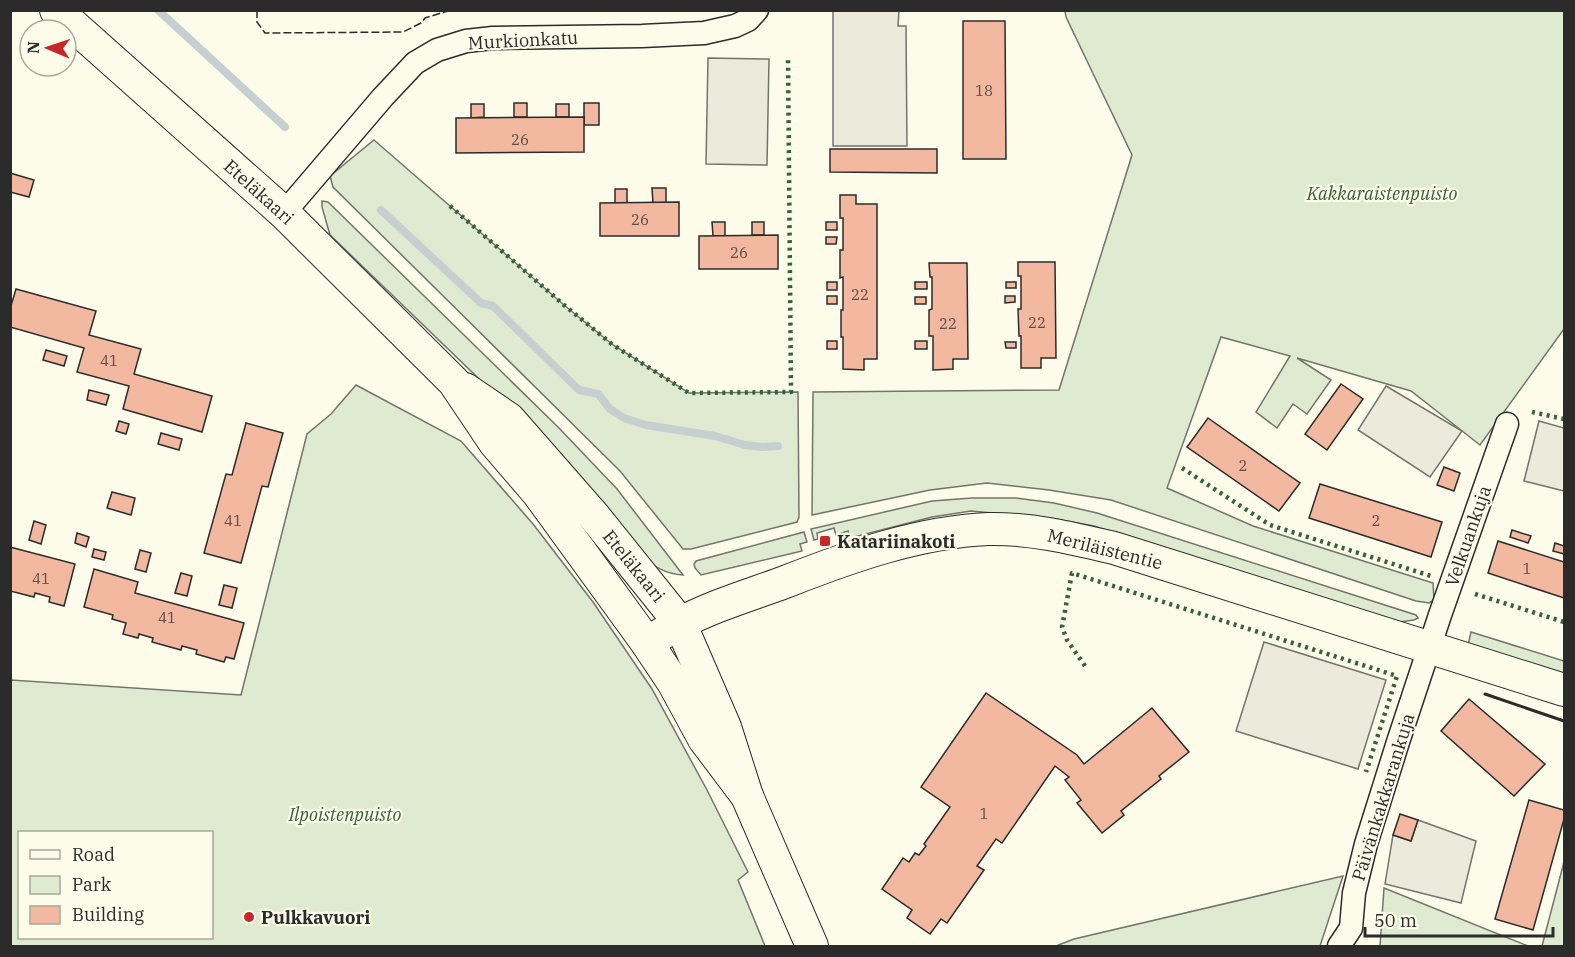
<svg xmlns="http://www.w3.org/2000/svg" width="1575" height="957" viewBox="0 0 1575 957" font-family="'IBM Plex Serif',serif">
<rect width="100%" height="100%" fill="#fdfbea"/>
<!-- green -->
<g fill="#deebd1" stroke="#74746e" stroke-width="1.5" fill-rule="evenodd">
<path d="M1065,11H1564V329L1480,445L1411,391L1297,358L1331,380L1307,414L1293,404L1277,428L1256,412L1290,356L1221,337L1167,488L1253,526L1433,583L1434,600L1429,603L1416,601L1111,500L1049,490L987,483L930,490L812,515L813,392L1059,390L1132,155L1066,17Z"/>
<path d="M374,140L564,305L613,345L689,393L798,392L799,517L797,522L691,549H683L620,471L333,187L330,176Z"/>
<path d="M322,201L328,202L559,428L617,489L683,575C666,574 655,567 642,557L532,430L330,235L322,207Z"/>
<path d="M356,385L461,441L533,524L593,602L652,689L707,790L748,872L738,880L765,946H11V680L241,695L307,434L331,414ZM20,832H212V938H20Z"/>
<path d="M972,498H1016L1054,503L1097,513L1416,615L1418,618L1414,620L1399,622L1094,526L1050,518L971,511L932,517L850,538L848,531L836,535L834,528L817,533L818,539L814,540L811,529L932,501Z"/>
<path d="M804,532L807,542L800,544L802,551L701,575L695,568L694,564L696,561Z"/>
<path d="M1471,632L1564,661V675L1468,645Z"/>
<path d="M1564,862V946H1542Z"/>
<path d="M1343,876L1320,946H1056L1074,939Z"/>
<path d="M1384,888L1528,946H1380Z"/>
</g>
<!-- parking -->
<g fill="#eceadb" stroke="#74746e" stroke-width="1.5">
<path d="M833,11H899L898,26H906L907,146H833Z"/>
<path d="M708,58L769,59L767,165L706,164Z"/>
<path d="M1386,386L1462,431L1430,477L1358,430Z"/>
<path d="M1539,421L1564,428V491L1524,481Z"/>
<path d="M1264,642L1386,680L1358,769L1236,731Z"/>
<path d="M1418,820L1476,841L1461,903L1385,884L1393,835L1411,841Z"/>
</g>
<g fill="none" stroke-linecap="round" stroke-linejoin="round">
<!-- stream -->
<g stroke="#c7d0d0" stroke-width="8">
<path d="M158,10L285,127"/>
<path d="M381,210L481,303L493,306L579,390L598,394L610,409L624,418L646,425L715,436L745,445L762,447L778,446"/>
</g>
</g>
<!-- building -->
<g fill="#f2b8a0" stroke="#2b2b2b" stroke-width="1.5">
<path d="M963,21H1005L1006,159H963Z"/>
<rect x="514" y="103" width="13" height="14"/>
<rect x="584" y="103" width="15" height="22"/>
<path d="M471,104H484V117L471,118Z"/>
<rect x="556" y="104" width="13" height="13"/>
<path d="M584,117V152L456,153V118Z"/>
<path d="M830,149H937V173L830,172Z"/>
<path d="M10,173L34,180L29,197L10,192Z"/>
<path d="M652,188H666V203H653Z"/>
<rect x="615" y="189" width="12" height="14"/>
<path d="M840,195H856V204H877V359H864V370L843,369V337H841V310H843V277L840,278V250H843V218H840Z"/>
<path d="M679,202V236H600V203Z"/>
<path d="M712,222H725V236H713Z"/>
<rect x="752" y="222" width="12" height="13"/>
<rect x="826" y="222" width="11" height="8"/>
<path d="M778,235V269H699V236Z"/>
<path d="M826,237H837L836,244H826Z"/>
<path d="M1018,262H1055L1056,358H1041V368H1021V336H1019L1018,309H1021V276H1018Z"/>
<path d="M929,263H967L968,359H953V369L933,370V336H929V310L932,309V277H930Z"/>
<rect x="827" y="282" width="10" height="8"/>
<rect x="915" y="282" width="12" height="7"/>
<rect x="1006" y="282" width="10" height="6"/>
<path d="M16,289L96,311L89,335L141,349L134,374L212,396L202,432L123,409L129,386L77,372L84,348L10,327V309Z"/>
<rect x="827" y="296" width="10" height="8"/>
<path d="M1005,296H1015V302L1005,303Z"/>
<rect x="915" y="297" width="11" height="7"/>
<rect x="827" y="341" width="10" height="8"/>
<rect x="915" y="341" width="12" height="8"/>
<path d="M1005,342H1016V348H1006Z"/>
<path d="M46,350L67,356L64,366L43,360Z"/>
<path d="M1341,384L1363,399L1327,450L1305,434Z"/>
<path d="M89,390L109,395L106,405L87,400Z"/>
<path d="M1208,418L1300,483L1279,511L1187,447Z"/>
<path d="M119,421L129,424L126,434L116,431Z"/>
<path d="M246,423L283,433L268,487L262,486L241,563L204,553L226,474L232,475Z"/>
<path d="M161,433L182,439L179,450L158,444Z"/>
<path d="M1444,467L1460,473L1454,491L1437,485Z"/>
<path d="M1320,484L1442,522L1431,557L1309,518Z"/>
<path d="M112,492L135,498L131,515L107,508Z"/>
<path d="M34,521L46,525L41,544L29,540Z"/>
<path d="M1512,530L1531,536L1528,543L1510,537Z"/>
<path d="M77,533L89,537L86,547L75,543Z"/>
<path d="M1498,541L1564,562V598L1488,573Z"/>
<path d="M1555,543L1564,546V554L1553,551Z"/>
<path d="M10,547L75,564L64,606L49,602L50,597L35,593L34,597L10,591Z"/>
<path d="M94,549L106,552L104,560L92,557Z"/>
<path d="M140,550L151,553L146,572L135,569Z"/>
<path d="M94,569L138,582L135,593L244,623L234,659L226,657L224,662L196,654L197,650L182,646L181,650L152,642L153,638L139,634L138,638L123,634L126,623L112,619L113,615L84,607Z"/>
<path d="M181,573L192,576L187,596L175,593Z"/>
<path d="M224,585L237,588L232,608L219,605Z"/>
<path d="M986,693L1077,755L1084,764L1152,708L1189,752L1159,776L1161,779L1121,811L1124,815L1102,833L1077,803L1081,800L1065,780L1069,777L1055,766L1002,843L996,839L977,866L984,870L947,923L941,919L930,934L907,918L912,910L882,889L903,858L909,862L915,853L919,855L926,846L924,844L950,807L921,787Z"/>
<path d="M1469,699L1545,764L1514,796L1441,731Z"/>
<path d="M1529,800L1564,810V819L1533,930L1495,919Z"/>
<path d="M1400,814L1418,820L1411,841L1393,835Z"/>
</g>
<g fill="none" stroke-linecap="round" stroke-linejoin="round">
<defs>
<g id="street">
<path d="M284,213L383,97L415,63L437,50L466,41L493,38L642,36L704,33L735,26L748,20L757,10"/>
<path d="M1339,946L1351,928L1354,893L1366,844L1398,742L1440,615L1507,424"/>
</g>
<g id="secondary">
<path d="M56,10L284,213L454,382L495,443L538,493L647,643L673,682L704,739L747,796"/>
<path d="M465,389L509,419L594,516L680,623L725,727L747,796L812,946"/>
<path d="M647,643C658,636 668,630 679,624C712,606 750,595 785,582C849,557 918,532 988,529C1031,528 1072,538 1114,548L1564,690"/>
</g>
</defs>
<!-- street casing -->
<use href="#street" stroke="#2b2b2b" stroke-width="25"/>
<!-- secondary casing -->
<use href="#secondary" stroke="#2b2b2b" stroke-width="34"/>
<!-- street -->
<use href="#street" stroke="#fdfbea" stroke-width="22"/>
<!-- secondary -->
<use href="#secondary" stroke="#fdfbea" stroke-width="32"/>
<!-- hedge -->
<g stroke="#34623c" stroke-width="4.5" stroke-dasharray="3 4.5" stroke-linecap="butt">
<path d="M450,206L564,305L613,345L689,393L791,392L788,56"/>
<path d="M1532,412L1564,419"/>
<path d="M1182,468L1270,525L1431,576"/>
<path d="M1475,594L1564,622"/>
<path d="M1085,666L1067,640L1062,627L1072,573L1397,676L1366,772"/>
</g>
<!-- fence -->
<path stroke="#2b2b2b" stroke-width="1.5" stroke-dasharray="8 3" stroke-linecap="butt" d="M257,10V22L265,33L403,32L421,23L425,18L451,10"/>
<!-- wall -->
<path stroke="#2b2b2b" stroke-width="3" d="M1485,694L1564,721"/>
</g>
<!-- markers -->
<g fill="#c62828" stroke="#fdfbea" stroke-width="2">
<rect x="819" y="535" width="12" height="12" rx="3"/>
<circle cx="249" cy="917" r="6"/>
</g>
<g text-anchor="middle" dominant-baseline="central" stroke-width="4.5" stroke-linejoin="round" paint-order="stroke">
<!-- number labels -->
<g font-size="15" fill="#5d4e48">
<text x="984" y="90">18</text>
<text x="520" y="139">26</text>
<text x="640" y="219">26</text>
<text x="739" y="252">26</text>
<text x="860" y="294">22</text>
<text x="1037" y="322">22</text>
<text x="948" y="323">22</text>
<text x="109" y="360">41</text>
<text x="1243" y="465">2</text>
<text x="233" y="520">41</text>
<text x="1376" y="520">2</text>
<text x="1527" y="568">1</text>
<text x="41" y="578">41</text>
<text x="167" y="617">41</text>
<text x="984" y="813">1</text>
</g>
<!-- street labels -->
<g font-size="18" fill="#2b2b2b" stroke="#fdfbea">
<text transform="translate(523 40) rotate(-3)">Murkionkatu</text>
<text transform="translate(259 192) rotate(42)">Eteläkaari</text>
<text transform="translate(1468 536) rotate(-71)">Velkuankuja</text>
<text transform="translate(1105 549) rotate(14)">Meriläistentie</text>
<text transform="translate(634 566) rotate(51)">Eteläkaari</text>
<text transform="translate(1383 797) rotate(-73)">Päivänkakkarankuja</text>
</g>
<!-- park labels -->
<g font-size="18" font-style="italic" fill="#34623c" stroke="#fdfbea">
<text x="1382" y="193">Kakkaraistenpuisto</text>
<text x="345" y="814">Ilpoistenpuisto</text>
</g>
<!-- poi labels -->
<g font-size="18" font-weight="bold" fill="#2b2b2b" stroke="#fdfbea" text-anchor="start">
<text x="837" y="541">Katariinakoti</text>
<text x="261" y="917">Pulkkavuori</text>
</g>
</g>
<!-- border -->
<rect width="1575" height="957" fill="none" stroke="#2b2b2b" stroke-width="24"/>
<!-- legend -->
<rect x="18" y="831" width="195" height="108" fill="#fdfbea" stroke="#a9a89e" stroke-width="1.5"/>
<rect x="30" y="850" width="30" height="9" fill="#fdfbea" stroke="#a9a89e" stroke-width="1.5"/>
<text x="72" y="861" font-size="18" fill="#2b2b2b">Road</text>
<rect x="30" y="876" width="30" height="18" fill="#deebd1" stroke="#a9a89e" stroke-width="1.5"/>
<text x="72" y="891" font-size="18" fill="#2b2b2b">Park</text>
<rect x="30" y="906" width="30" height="18" fill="#f2b8a0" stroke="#a9a89e" stroke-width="1.5"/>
<text x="72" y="921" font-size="18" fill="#2b2b2b">Building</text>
<!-- north arrow -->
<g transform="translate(48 48) rotate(272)"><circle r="28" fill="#fdfbea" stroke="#a9a89e" stroke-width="1.5"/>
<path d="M0-4.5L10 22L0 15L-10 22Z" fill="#c62828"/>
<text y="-9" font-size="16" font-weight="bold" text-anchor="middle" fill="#2b2b2b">N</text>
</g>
<!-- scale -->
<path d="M1365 927v9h188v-9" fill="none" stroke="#2b2b2b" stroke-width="3"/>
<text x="1374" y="927" font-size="18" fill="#2b2b2b" stroke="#fdfbea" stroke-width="4.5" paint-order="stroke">50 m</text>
</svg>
